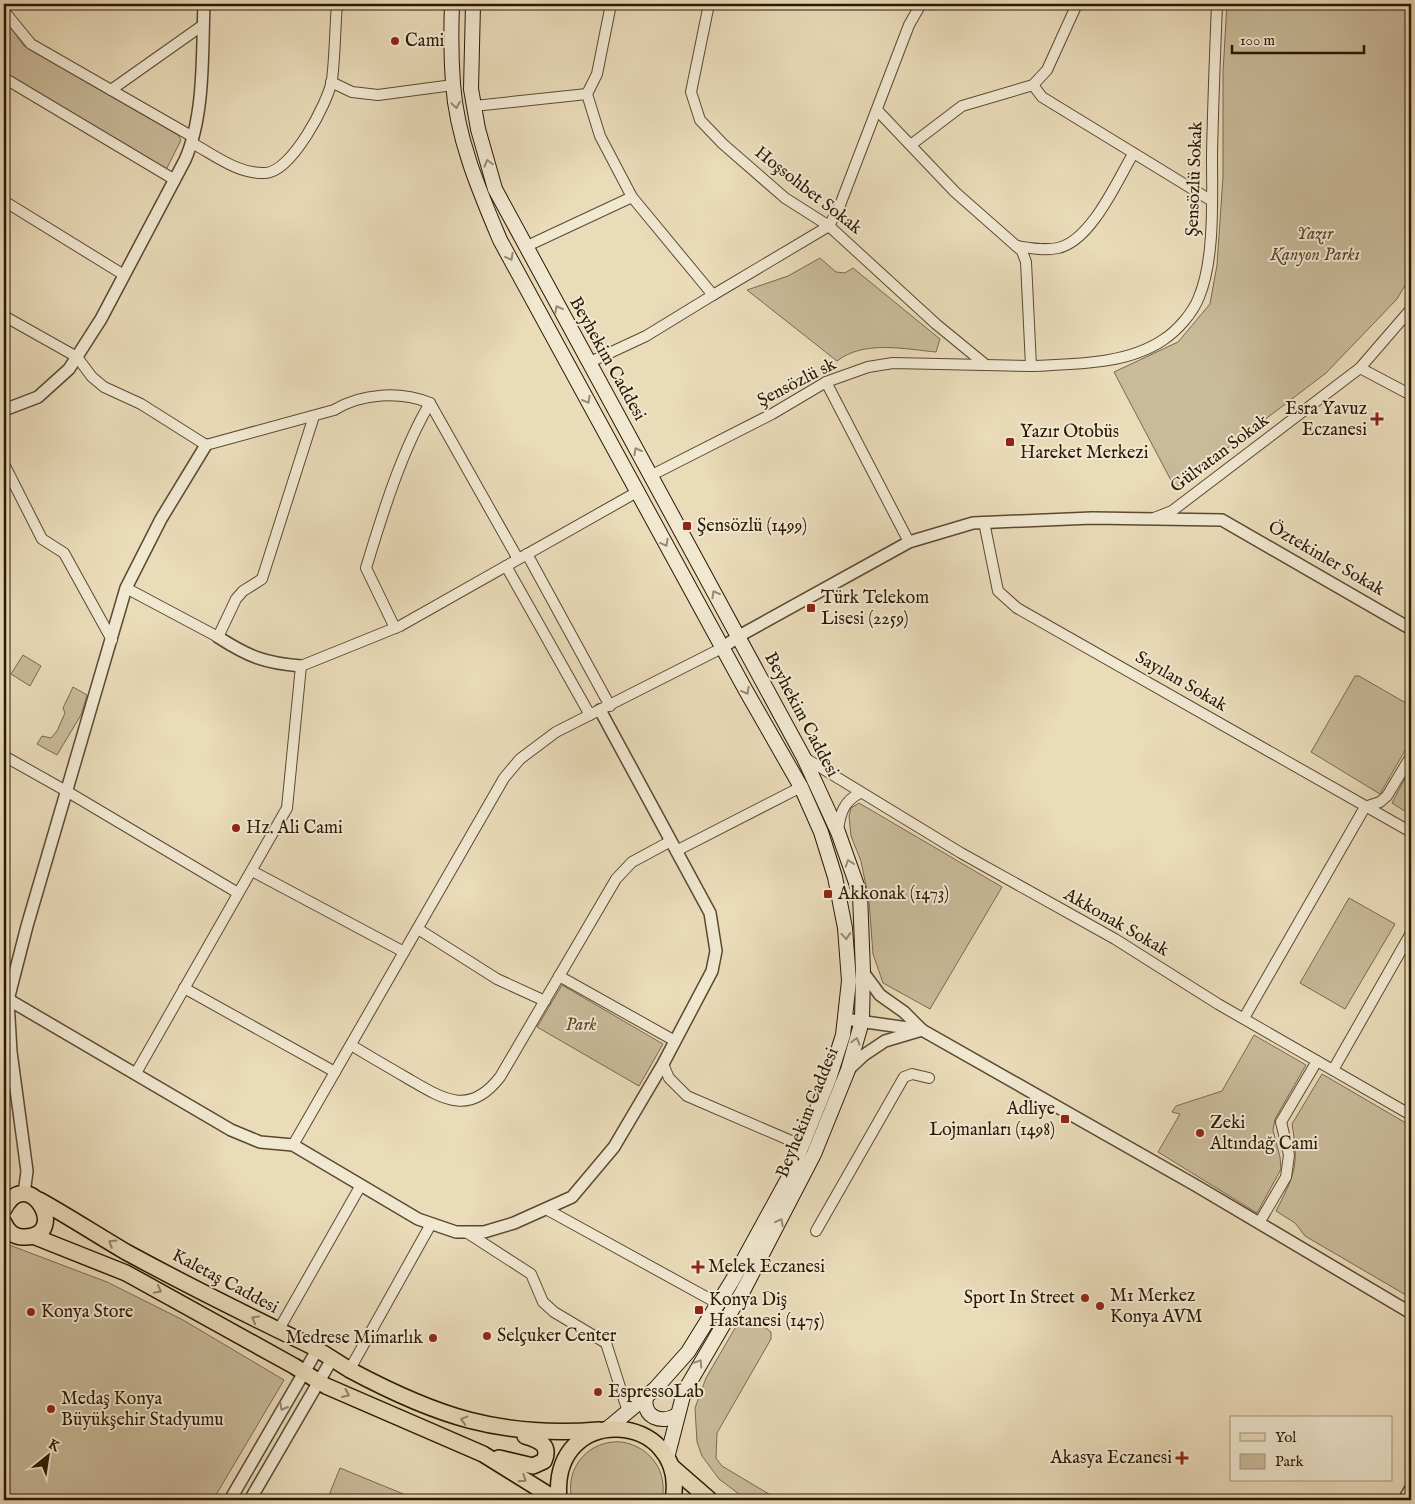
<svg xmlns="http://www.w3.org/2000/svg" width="1415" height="1504" viewBox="0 0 1415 1504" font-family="'IM FELL English',serif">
<rect width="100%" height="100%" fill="#eadbb9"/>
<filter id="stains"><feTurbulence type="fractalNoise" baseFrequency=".004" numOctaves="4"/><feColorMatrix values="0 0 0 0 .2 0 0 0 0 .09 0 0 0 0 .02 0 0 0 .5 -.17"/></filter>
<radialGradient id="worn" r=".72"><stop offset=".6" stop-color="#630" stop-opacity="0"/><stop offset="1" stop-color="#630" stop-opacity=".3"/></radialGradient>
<!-- green -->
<g fill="#c9ba9a" stroke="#7a694f">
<path d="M1227,4H1411V275L1397,299L1326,373L1175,488L1114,372L1178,342L1210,304L1217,265L1223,177V72Z"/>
<path d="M4,18L24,46L178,135L181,140L167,168L165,169L4,74Z"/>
<path d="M820,258L836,272L845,273L853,268L940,339L936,352C904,349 864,340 837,361L747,290L788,276Z"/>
<path d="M23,655L41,666L30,686L11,674Z"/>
<path d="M1355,676H1359L1411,706V740L1380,794L1311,752Z"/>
<path d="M73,687L87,695L81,715L57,755L37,744L42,736L51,738L57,731L65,713L63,708Z"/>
<path d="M1411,767V815L1392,803Z"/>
<path d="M859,803L1002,887L930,1009L883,983L873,954L869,901L861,861L851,836L849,816L851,808Z"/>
<path d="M1349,898L1395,924L1345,1009L1300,983Z"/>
<path d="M562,985L663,1044L639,1086L537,1027Z"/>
<path d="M1254,1035L1306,1065L1275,1119L1273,1130L1280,1157L1281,1169L1257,1213L1158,1152L1180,1114L1172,1112L1176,1106L1222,1091Z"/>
<path d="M1322,1074L1411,1126V1298L1305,1236L1295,1223L1276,1211C1295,1174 1299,1166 1292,1124Z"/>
<path d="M4,1243L107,1282L183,1320L284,1380L213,1500H4Z"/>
<path d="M753,1318L771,1332V1339L717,1433L716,1458L722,1466L779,1500H747L719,1479L702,1456L697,1442L695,1408L706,1378L738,1323Z"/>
<path d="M622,1442C651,1447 668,1472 662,1500H572C564,1468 589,1439 622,1442Z"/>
<path d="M340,1468L418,1500H327Z"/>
</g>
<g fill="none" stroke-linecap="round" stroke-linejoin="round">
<defs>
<g id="minor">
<path d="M611,4L597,74L587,94L600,136L632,197L713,295L829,226L840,205L909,25L921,4"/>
<path d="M709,4L691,92L700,120L723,144L785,198L829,226L936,324L986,365"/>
<path d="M4,11L31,44L193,137"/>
<path d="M4,78L175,180"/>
<path d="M331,82L352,92L378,95L453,85"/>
<path d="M1033,85L1042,97L1212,201"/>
<path d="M111,90L203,25"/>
<path d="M474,106L587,94"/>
<path d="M877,110L955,192L1022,251L1026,262L1031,366C1073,364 1126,365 1163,340C1177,331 1193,313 1199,297C1215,259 1212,197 1212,155C1213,104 1215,54 1217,4"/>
<path d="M192,143C216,156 238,174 265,173C291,173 328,103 332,80C335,55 335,29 337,4"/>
<path d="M912,144L962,106L1033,85L1047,70L1077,4"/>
<path d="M4,201L124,275"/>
<path d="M1016,246C1030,248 1044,251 1058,248C1091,241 1117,181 1133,154"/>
<path d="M525,247L632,197"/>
<path d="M4,316L77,357L92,377L104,387L141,404L206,445L334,410C362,393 400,391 430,403L518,559"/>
<path d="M588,363L646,336L713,295"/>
<path d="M1360,368L1411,395"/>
<path d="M826,382L909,542"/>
<path d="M4,464L42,539L64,553L112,640"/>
<path d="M650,476L772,414L826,382L868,367L893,363L1031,366"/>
<path d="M1154,518L1172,511L1360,368L1411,309"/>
<path d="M984,522L998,591L1017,608L1411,832"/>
<path d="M527,554L610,706"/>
<path d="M506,566L590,715"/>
<path d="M126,588L218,637L236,599L243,591L262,579L314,416"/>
<path d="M395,628L366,568C382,515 402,450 430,403"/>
<path d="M4,756L68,792L238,893"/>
<path d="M805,758L961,853L1115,939L1218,1004L1411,1115"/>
<path d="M838,831C840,813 844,801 860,793"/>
<path d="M676,851L801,787"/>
<path d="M252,871L404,952"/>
<path d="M418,929L497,979L545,1001"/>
<path d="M559,976L675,1041"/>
<path d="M184,988L335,1072"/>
<path d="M1244,1018L1365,807L1380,802L1387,796L1411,756"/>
<path d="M351,1045C369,1056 388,1067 407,1078C443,1099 469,1117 500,1077L616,879L632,862L671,841"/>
<path d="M663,1064L669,1078L687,1096L803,1146"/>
<path d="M1333,1070L1411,933"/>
<path d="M136,1073L287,808L301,666L400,626L637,492"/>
<path d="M293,1145L504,778L520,759L556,732L722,648"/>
<path d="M546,1209L717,1303"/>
<path d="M1259,1223L1286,1177L1289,1155L1281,1122L1317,1061"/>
<path d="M816,1231L904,1077L912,1074L929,1078"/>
<path d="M466,1232L531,1274L543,1302L554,1312L606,1343L628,1412"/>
<path d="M278,1331L361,1185"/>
<path d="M350,1369L431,1224"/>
</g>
<g id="tertiary">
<path d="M4,410L38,397L69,369L101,319L185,160C205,115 202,53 204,4"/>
<path d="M218,637C249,657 265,663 301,666"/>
<path d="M722,648L739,636L909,542L973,523L1092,518L1222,520L1411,629"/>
<path d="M4,997L231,1130L260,1142L293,1145L418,1219L456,1232H484L514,1223L572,1197L614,1147L663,1064L712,971L716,951L710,913L600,710"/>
<path d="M845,1019L922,1030L1195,1185L1411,1313"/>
<path d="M848,1070L864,1055L885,1041L922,1030L904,1012L880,995L863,972"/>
<path d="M24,1194L27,1171L11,1052L8,1000L27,926L126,588L161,519L206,445"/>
<path d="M230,1500L317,1350"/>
<path d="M250,1500L332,1359"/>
<path d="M1404,1500L1411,1488"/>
</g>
<g id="secondary">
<path d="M452,4C451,30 451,57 453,84C457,139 479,190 500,240L745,689L801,787L821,832L835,877L845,928L849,981L843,1035L829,1079L791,1173L732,1281L688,1352L655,1389L607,1429"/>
<path d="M473,4L471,89L478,129L495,189L804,758L838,832L860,894L863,972L862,1021L848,1070L814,1154L743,1291L684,1392L667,1458"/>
<path d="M646,1397C642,1418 662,1424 677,1415"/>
</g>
<g id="primary">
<path d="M39,1200C68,1216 97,1235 126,1252C185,1284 245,1314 305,1343C320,1350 335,1361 350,1370C436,1416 500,1438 599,1430"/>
<path d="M4,1209C28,1162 71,1236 25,1237C15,1238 8,1232 4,1223"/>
<path d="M33,1236L126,1273L294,1366L326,1386L483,1454L557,1500"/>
<path d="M499,1458L533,1466L544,1461C551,1445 539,1440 525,1436"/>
<path d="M671,1466L710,1500"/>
<path d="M559,1500C549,1400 689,1411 673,1500"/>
</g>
</defs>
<!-- minor casing -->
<use href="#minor" stroke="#5a4931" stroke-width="12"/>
<!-- tertiary casing -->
<use href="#tertiary" stroke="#5a4931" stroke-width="14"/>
<!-- secondary casing -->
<use href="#secondary" stroke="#2a1804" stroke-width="16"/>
<!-- primary casing -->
<use href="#primary" stroke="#2a1804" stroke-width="18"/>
<!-- minor -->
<use href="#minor" stroke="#f1e8d2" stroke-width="10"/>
<!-- tertiary -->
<use href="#tertiary" stroke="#f1e8d2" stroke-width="11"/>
<!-- secondary -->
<use href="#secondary" stroke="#f1e8d2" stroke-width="14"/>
<!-- primary -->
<use href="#primary" stroke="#eadbb9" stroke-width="15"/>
</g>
<!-- one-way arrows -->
<defs><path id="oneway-chevron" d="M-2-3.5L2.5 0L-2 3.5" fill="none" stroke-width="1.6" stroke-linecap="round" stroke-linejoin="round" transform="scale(1.25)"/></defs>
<g stroke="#978a75">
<use href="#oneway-chevron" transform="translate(456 105) rotate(80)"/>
<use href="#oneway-chevron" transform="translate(488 163) rotate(-106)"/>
<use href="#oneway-chevron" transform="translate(510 257) rotate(61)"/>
<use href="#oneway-chevron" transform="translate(558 309) rotate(-118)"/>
<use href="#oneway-chevron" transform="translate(587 400) rotate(61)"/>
<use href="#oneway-chevron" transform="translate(637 451) rotate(-119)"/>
<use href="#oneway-chevron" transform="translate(665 543) rotate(61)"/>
<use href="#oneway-chevron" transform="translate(715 594) rotate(-119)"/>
<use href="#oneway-chevron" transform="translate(746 691) rotate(61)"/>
<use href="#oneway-chevron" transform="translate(849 863) rotate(-109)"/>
<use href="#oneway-chevron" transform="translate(846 936) rotate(85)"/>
<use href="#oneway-chevron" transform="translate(856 1041) rotate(-74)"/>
<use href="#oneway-chevron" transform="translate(780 1222) rotate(-62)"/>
<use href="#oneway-chevron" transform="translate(699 1363) rotate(-57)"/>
<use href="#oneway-chevron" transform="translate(283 1407) rotate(120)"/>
</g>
<g stroke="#948368">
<use href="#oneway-chevron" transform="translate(112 1243) rotate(-148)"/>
<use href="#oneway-chevron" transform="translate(158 1290) rotate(28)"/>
<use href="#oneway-chevron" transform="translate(255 1319) rotate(-151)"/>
<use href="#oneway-chevron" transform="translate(346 1394) rotate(24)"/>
<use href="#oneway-chevron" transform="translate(464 1420) rotate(-165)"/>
<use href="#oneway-chevron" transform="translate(523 1479) rotate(33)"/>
</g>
<!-- markers -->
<g fill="#8f2418" stroke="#f1e8d2" stroke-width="2">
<circle cx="395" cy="41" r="5"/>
<path d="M1374.5 411.5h5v5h5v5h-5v5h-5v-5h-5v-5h5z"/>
<rect x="1005" y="437" width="10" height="10" rx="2.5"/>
<rect x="682" y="521" width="10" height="10" rx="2.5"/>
<rect x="806" y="603" width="10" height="10" rx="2.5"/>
<circle cx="236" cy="828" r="5"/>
<rect x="823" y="889" width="10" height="10" rx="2.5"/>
<rect x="1060" y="1114" width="10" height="10" rx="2.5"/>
<circle cx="1200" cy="1133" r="5"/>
<path d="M695.5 1259.5h5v5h5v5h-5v5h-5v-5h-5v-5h5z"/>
<circle cx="1085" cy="1298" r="5"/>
<circle cx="1100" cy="1306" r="5"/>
<rect x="694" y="1305" width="10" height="10" rx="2.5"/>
<circle cx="31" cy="1312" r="5"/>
<circle cx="487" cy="1336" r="5"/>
<circle cx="433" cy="1338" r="5"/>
<circle cx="598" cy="1392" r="5"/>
<circle cx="51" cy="1409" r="5"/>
<path d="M1179.5 1450.5h5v5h5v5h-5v5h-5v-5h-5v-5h5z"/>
</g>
<g text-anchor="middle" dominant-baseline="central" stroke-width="4" stroke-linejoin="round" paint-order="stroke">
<!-- poi labels -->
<g font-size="18" fill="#2a1804" stroke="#f1e8d2" text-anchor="start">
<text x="405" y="41">Cami</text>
<text x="1367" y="409" text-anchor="end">Esra Yavuz<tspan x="1367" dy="21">Eczanesi</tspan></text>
<text x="1020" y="432">Yazır Otobüs<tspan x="1020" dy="21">Hareket Merkezi</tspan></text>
<text x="697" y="526">Şensözlü (1499)</text>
<text x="821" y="598">Türk Telekom<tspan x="821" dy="21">Lisesi (2259)</tspan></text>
<text x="246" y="828">Hz. Ali Cami</text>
<text x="838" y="894">Akkonak (1473)</text>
<text x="1055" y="1109" text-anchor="end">Adliye<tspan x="1055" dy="21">Lojmanları (1498)</tspan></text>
<text x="1210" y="1123">Zeki<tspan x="1210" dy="21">Altındağ Cami</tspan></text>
<text x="708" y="1267">Melek Eczanesi</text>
<text x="1110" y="1296">M1 Merkez<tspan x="1110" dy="21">Konya AVM</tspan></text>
<text x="1075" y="1298" text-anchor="end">Sport In Street</text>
<text x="709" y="1300">Konya Diş<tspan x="709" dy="21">Hastanesi (1475)</tspan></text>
<text x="41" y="1312">Konya Store</text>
<text x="497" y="1336">Selçuker Center</text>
<text x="423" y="1338" text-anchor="end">Medrese Mimarlık</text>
<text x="608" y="1392">EspressoLab</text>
<text x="61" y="1399">Medaş Konya<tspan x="61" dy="21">Büyükşehir Stadyumu</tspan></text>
<text x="1172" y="1458" text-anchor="end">Akasya Eczanesi</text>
</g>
<!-- street labels -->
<g font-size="18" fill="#2a1804" stroke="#f1e8d2">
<text transform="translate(1195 179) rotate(-88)">Şensözlü Sokak</text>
<text transform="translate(808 191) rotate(38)">Hoşsohbet Sokak</text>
<text transform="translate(607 359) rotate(61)">Beyhekim Caddesi</text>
<text transform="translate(797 383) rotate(-27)">Şensözlü sk</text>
<text transform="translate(1220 454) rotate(-37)">Gülvatan Sokak</text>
<text transform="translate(1326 559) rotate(30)">Öztekinler Sokak</text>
<text transform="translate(1181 682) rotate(30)">Sayılan Sokak</text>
<text transform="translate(801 715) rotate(62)">Beyhekim Caddesi</text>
<text transform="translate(1116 923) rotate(30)">Akkonak Sokak</text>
<text transform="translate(808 1113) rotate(-68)">Beyhekim Caddesi</text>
<text transform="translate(225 1282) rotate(28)">Kaletaş Caddesi</text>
</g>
<!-- park labels -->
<g font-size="18" font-style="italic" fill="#5a4931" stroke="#f1e8d2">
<text x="1315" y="234">Yazır<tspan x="1315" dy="21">Kanyon Parkı</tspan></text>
<text x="581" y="1025">Park</text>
</g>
</g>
<!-- margin -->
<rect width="1415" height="1504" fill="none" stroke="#eadbb9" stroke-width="20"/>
<rect x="5" y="5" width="1405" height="1494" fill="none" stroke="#2a1804" stroke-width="2.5"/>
<rect x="10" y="10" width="1395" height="1484" fill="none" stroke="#2a1804"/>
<!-- legend -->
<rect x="1230" y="1416" width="162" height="65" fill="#f1e8d2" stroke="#a19580"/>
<rect x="1240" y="1433" width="25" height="8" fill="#eadbb9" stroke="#a19580"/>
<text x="1275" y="1442" font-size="15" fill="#2a1804">Yol</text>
<rect x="1240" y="1454" width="25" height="15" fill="#c9ba9a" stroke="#a19580"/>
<text x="1275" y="1466" font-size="15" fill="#2a1804">Park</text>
<!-- north arrow -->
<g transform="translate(48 1456) rotate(30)" stroke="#f1e8d2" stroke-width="4" paint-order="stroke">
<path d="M0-4L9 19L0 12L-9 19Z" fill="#2a1804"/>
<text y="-8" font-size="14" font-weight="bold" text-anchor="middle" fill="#2a1804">K</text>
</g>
<!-- scale -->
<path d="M1232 45v8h132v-8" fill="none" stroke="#2a1804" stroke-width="2.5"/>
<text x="1240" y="45" font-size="15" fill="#2a1804" stroke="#f1e8d2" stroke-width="4" paint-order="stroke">100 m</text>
<rect width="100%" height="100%" filter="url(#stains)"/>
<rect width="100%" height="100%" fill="url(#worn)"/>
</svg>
